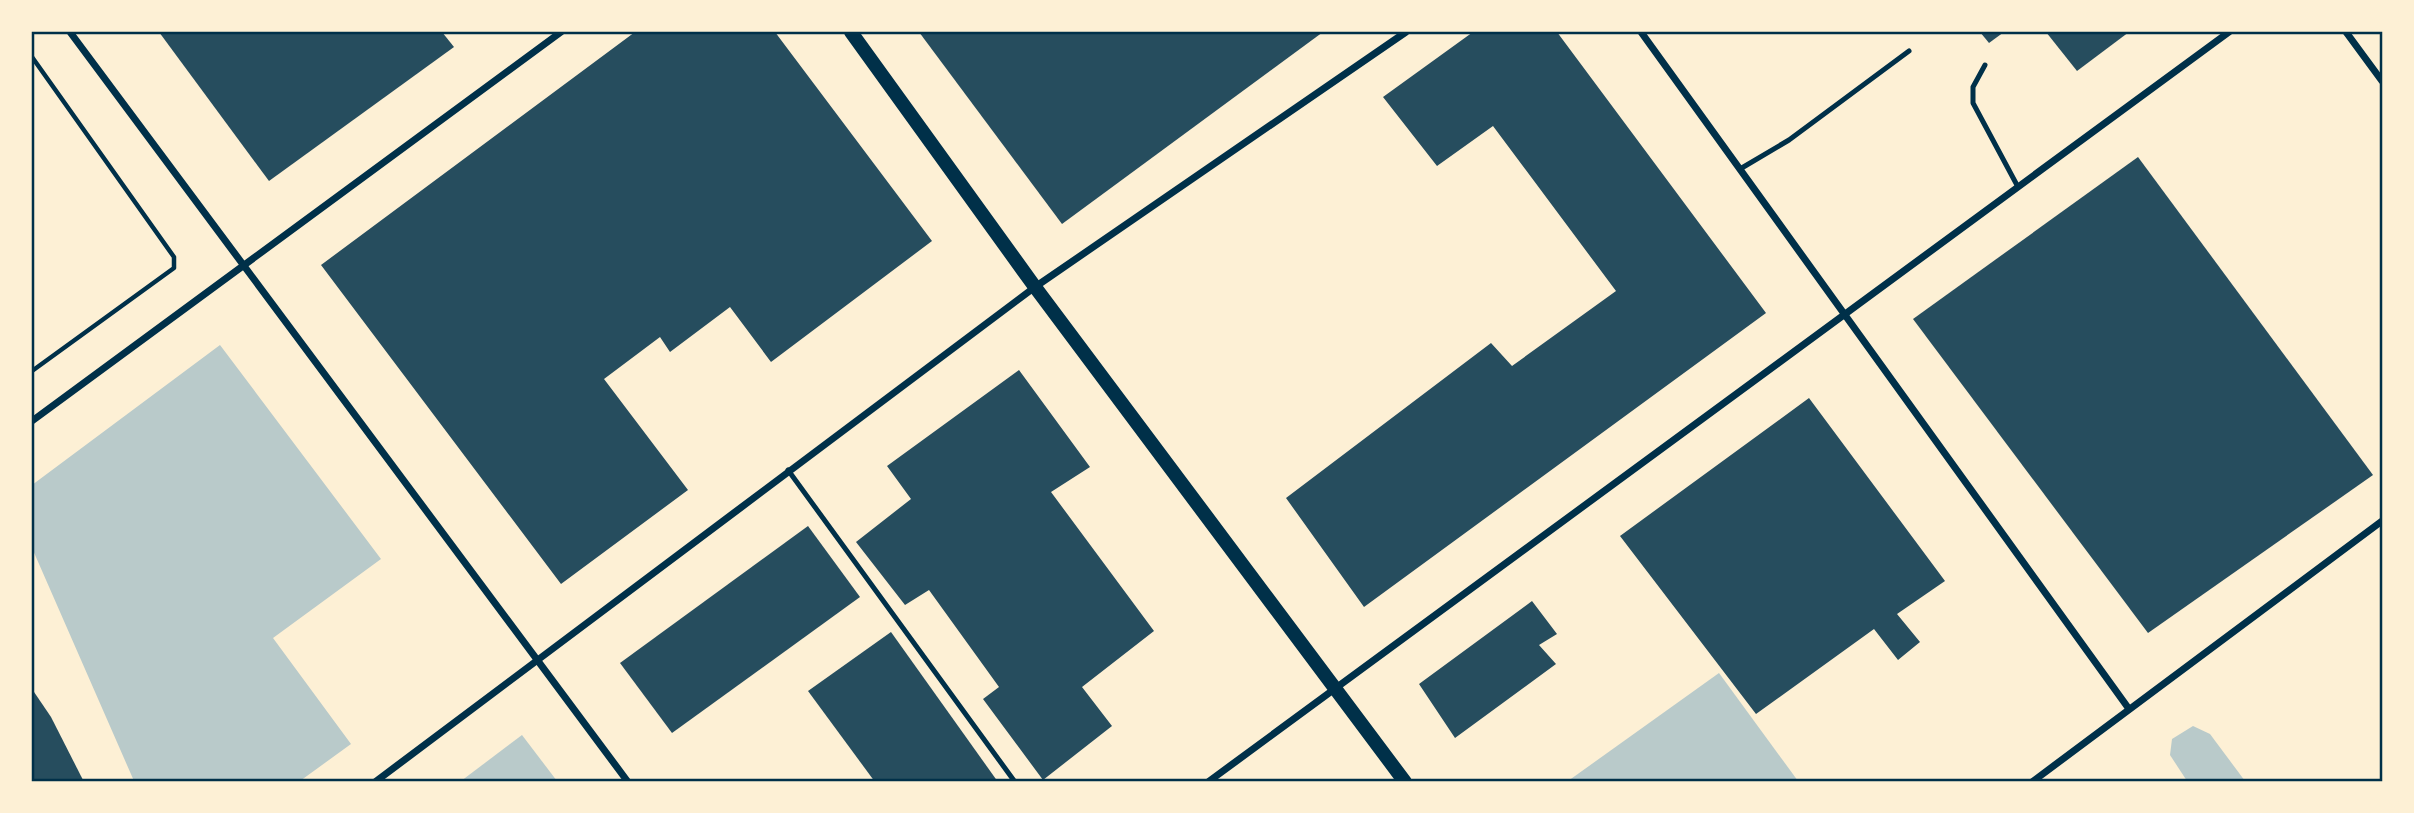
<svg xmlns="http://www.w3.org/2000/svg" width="2414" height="813" viewBox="0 0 2414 813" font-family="Manrope,sans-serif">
<rect width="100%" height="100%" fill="#fdf0d5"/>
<!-- green -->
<g fill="#b9caca">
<path d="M220,345L381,559L273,638L351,744L300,781H134L32,548V485Z"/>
<path d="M1719,673L1798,781H1568Z"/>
<path d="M2193,726L2210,734L2245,781H2187L2170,755L2172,739Z"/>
<path d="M522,735L557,781H461Z"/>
</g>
<!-- building -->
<g fill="#264d5e">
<path d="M159,32H442L454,47L269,181Z"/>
<path d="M635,32H775L932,241L771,362L730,307L670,352L660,337L604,379L688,490L561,584L321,265Z"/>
<path d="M919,32H1323L1062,224Z"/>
<path d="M1473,32H1557L1766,313L1364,607L1286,498L1491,343L1512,366L1616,291L1493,126L1437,166L1383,97Z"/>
<path d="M1980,32H2004L1989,43Z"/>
<path d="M2046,32H2129L2077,71Z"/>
<path d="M2138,157L2373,475L2148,633L1913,319Z"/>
<path d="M1019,370L1090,467L1051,492L1154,631L1082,687L1112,726L1043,780L983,699L999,687L929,590L905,605L856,542L911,499L887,466Z"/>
<path d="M1809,398L1945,581L1897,614L1920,642L1898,660L1874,629L1756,714L1620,536Z"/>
<path d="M808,526L860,597L672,733L620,663Z"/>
<path d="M1532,601L1557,634L1539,645L1556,664L1455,738L1419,684Z"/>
<path d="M891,632L998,782H875L808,691Z"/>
<path d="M32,689L51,717L83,780L81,782H32Z"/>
</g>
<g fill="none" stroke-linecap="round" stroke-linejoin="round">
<!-- path -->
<path stroke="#003049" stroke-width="4.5" d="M32,57L174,257V268L32,371"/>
<!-- service -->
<g stroke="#003049" stroke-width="5">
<path d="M1985,65L1973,87V103L2018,187"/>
<path d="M1740,169L1789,140L1909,51"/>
<path d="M788,470L1015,782"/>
</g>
<!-- minor -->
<g stroke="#003049" stroke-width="7">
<path d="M70,32L628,782"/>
<path d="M1641,32L2129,709"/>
<path d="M2346,32L2382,81"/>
<path d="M32,421L561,32"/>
<path d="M375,782L1035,287L1406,32"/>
<path d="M1208,782L2229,32"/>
<path d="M2032,782L2382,521"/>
</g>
<!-- secondary -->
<path stroke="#003049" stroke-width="14" d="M851,32L1035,287L1405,782"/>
</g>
<!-- border -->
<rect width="2414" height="813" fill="none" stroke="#fdf0d5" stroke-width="66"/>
<rect x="33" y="33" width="2348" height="747" fill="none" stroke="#003049" stroke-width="2.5"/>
</svg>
